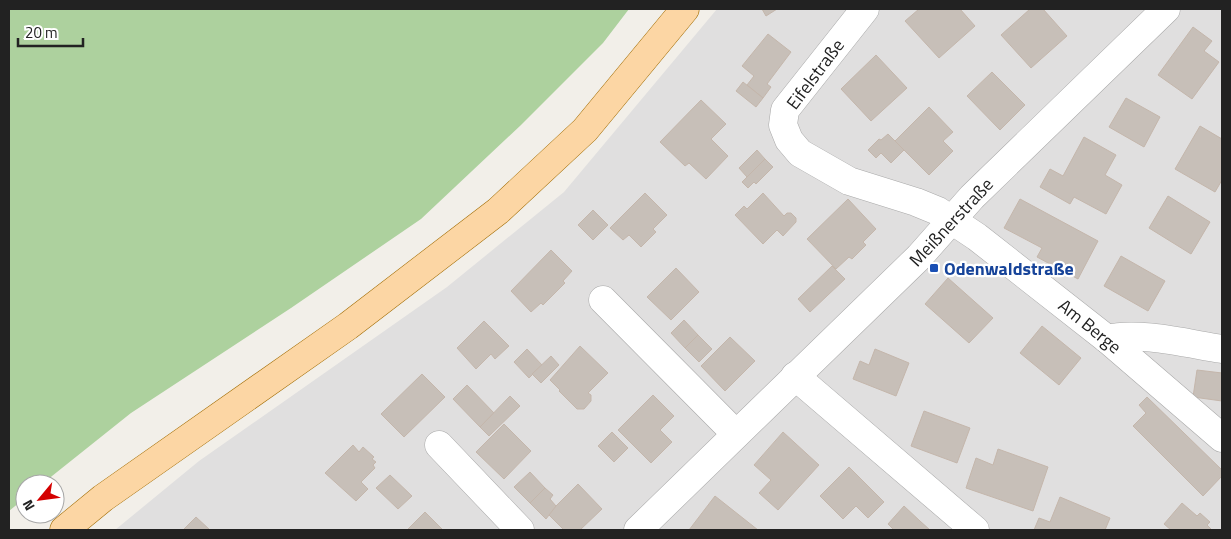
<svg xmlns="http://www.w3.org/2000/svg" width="1231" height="539" viewBox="0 0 1231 539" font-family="'Titillium Web',sans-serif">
<rect width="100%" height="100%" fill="#f2efe9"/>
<!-- residential -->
<path fill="#e0dfdf" d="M717,9H1222V530H115L199,461L447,287L564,192Z"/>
<!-- forest -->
<path fill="#add19e" d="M9,9H629L603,43L521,125L421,219L291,308L131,413L42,484H25V498L9,511Z"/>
<!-- building -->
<g fill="#c7bfb8" stroke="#c4b6ab">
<path d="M762,9H777L766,16Z"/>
<path d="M919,9H960L975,26L939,58L905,21Z"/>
<path d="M1030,9H1043L1067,36L1031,68L1001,35Z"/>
<path d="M1193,27L1212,41L1204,51L1219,62L1192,99L1158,75Z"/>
<path d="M768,34L791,52L767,84L771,87L763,98L747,85L754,76L742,66Z"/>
<path d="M876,55L907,88L871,121L841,89Z"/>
<path d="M992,72L1025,105L1000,130L967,96Z"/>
<path d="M743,82L763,98L756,107L736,91Z"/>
<path d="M1126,98L1160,117L1144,147L1109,127Z"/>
<path d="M701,100L726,124L711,139L728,156L706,179L689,163L685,166L660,142Z"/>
<path d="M929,107L953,132L943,141L953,151L929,175L895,141Z"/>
<path d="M1200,126L1222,139V180L1215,192L1175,169Z"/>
<path d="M888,134L904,150L891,163L881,153L876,158L868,150L879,139L881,140Z"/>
<path d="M1084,137L1116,155L1105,175L1122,185L1106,214L1074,197L1070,204L1040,187L1050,169L1063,176Z"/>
<path d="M757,150L765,159L747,177L739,168Z"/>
<path d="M765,159L773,167L756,184L754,182L748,188L742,182Z"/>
<path d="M645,193L667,215L653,229L656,232L641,247L629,235L623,240L610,228Z"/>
<path d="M763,193L784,216L787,213H791L796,218V222L783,236L777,230L763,244L735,215L744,206L747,209Z"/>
<path d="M1168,196L1210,222L1191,254L1149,228Z"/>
<path d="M848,199L876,229L863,242L866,245L852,259L849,257L836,269L807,239Z"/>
<path d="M1020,199L1098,241L1078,279L1037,257L1042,248L1004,228Z"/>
<path d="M593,210L608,225L593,240L578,225Z"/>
<path d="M551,250L572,271L563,281L565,283L543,305L541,303L531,312L511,291Z"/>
<path d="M1121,256L1165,281L1148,311L1104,286Z"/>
<path d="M832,266L845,279L810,312L798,299Z"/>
<path d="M676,268L699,292L671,320L647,297Z"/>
<path d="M948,278L993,318L969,343L925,304Z"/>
<path d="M684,320L698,335L685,348L671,333Z"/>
<path d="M484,321L509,346L495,359L491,354L476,369L457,348Z"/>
<path d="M1042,326L1081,358L1059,385L1020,353Z"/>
<path d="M698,335L712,349L699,362L685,348Z"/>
<path d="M730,337L755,361L725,391L701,366Z"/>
<path d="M580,346L608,373L588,393L591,395V401L584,409H577L559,391L560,390L550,380Z"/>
<path d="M527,349L542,365L529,378L514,362Z"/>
<path d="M875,349L909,363L896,396L853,379L860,361L869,365Z"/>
<path d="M551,356L559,365L541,383L532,374Z"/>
<path d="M1197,370L1222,373V401L1193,397Z"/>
<path d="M422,374L445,397L404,437L381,414Z"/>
<path d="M467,385L494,413L480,427L453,399Z"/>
<path d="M653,395L674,416L660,430L672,442L651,463L618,430Z"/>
<path d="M510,396L520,406L489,436L480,427Z"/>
<path d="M1147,397L1222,470V476L1203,496L1133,426L1146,413L1139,405Z"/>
<path d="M924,411L970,428L957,463L911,446Z"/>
<path d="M504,424L531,451L504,479L476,452Z"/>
<path d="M612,432L628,448L614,462L598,446Z"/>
<path d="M783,432L819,465L778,510L759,493L771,480L754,465Z"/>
<path d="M353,445L359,452L363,447L374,457L372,459L376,462L373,465L375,468L361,482L368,489L356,501L325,473Z"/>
<path d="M998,449L1048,467L1033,511L966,488L976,458L993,465Z"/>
<path d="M849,467L884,502L868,518L856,506L843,519L820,496Z"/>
<path d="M530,472L545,488L530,503L514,487Z"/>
<path d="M390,475L412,496L398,509L376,488Z"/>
<path d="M578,484L602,509L580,530H564L548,514Z"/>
<path d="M545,488L553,495L550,499L556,506L546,519L530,503Z"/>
<path d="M715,496L758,530H689Z"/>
<path d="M1060,497L1110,518L1105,530H1034L1039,518L1050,522Z"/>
<path d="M1182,503L1197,516L1200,513L1210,522L1207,525L1212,530H1171L1164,524Z"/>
<path d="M904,506L920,521L930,530H894L888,524Z"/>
<path d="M425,512L443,530H407Z"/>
<path d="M196,517L210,530H183Z"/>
</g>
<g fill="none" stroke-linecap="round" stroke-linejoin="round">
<defs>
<g id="minor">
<path d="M865,9L785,110L783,125L789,140L800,153L849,181L916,202L938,211L977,237L1107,339L1222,438"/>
<path d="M603,300L736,434"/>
<path d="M1107,339C1139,331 1189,344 1222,349"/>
<path d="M795,376L975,530"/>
<path d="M439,445L520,530"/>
<path d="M638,530L919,257L972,197L1166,9"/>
</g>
<path id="major" d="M64,530L103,498L348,326L498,211L585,130L685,9"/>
</defs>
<!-- minor casing -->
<use href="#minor" stroke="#a9a9a9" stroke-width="29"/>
<!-- major casing -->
<use href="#major" stroke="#a06b00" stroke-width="29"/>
<!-- minor -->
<use href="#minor" stroke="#fff" stroke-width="28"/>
<!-- major -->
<use href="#major" stroke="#fcd6a4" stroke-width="28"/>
</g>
<!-- markers -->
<rect fill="#1a4fb4" stroke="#fff" stroke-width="2" x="929" y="263" width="10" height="10" rx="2.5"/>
<g text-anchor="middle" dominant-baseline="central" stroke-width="4.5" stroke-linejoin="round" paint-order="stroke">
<!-- street labels -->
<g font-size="18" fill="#222" stroke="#fff">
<text transform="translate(815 74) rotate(-53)">Eifelstraße</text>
<text transform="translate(951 222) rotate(-47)">Meißnerstraße</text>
<text transform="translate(1090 326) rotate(39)">Am Berge</text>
</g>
<!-- transit labels -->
<g font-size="18" font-weight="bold" fill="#164399" stroke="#fff" text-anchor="start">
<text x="944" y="268">Odenwaldstraße</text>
</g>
</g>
<!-- border -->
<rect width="1231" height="539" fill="none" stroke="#222222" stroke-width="20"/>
<!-- north arrow -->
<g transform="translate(40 499) rotate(241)"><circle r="24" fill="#ffffff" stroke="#a7a7a7"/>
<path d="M0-4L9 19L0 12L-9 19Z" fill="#d40000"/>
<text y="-8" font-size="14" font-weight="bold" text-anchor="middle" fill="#222222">N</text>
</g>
<!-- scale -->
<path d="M18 38v8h65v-8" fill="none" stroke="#222222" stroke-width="2.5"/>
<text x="25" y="38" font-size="15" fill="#222222" stroke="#ffffff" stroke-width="4" paint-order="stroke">20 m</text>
</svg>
